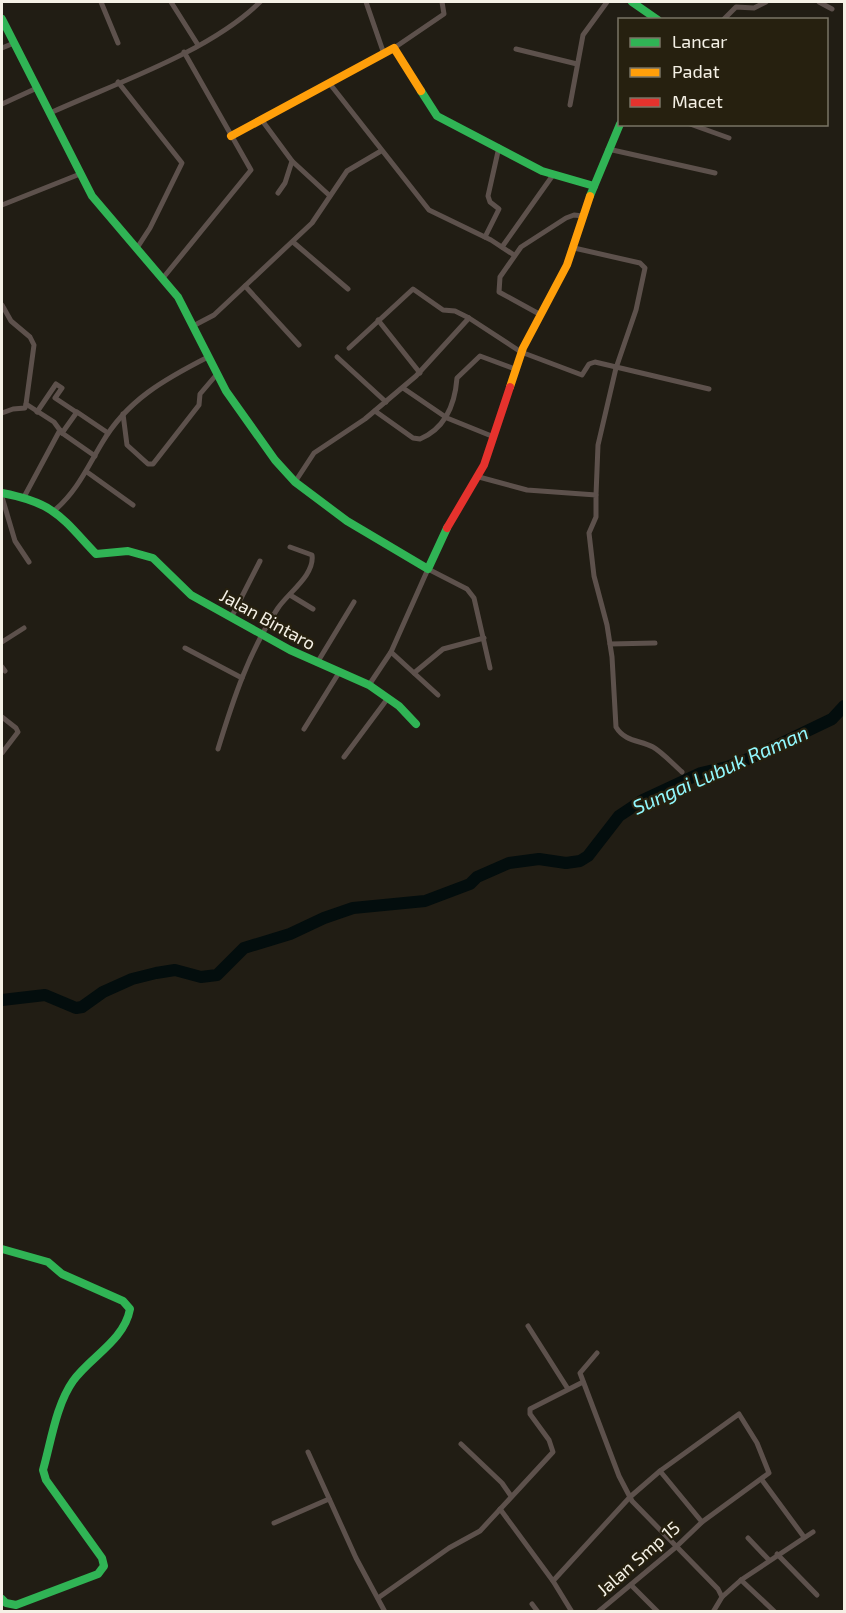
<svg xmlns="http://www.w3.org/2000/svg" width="846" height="1613" viewBox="0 0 846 1613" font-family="'Exo 2',sans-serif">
<rect width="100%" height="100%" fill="#211d14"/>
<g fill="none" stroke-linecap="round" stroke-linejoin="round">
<!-- river -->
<path stroke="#030d0d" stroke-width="12" d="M2,1000L45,995L76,1008L82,1007L103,992L132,979L156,973L175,970L201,977L217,975L244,948L290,934L324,918L353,908L425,901L470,884L477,877L509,863L539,859L566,863L580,861L588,856L619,816L643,800L701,773L727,767L755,756L832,719L844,706"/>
<!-- street -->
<g stroke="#5d514c" stroke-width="5">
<path d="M101,2L118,43"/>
<path d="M171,2L198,45"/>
<path d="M366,2L384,54"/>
<path d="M819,2L832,9"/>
<path d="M723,20L736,7L754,8L766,2"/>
<path d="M2,48L14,43"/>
<path d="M394,48L444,14L442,2"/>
<path d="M516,49L577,64"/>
<path d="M118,82L182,163L150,228L137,248"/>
<path d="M330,84L429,210L491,240L514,255"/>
<path d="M2,104L37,88"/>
<path d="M570,105L583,35L607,2"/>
<path d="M50,113C116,83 209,52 260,2"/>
<path d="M261,119L292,161L285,183L278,193"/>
<path d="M690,124L729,138"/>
<path d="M608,149L715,173"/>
<path d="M292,161L330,196"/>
<path d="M2,205L80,174"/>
<path d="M485,237L499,209L490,202L488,196L499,147"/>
<path d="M293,242L348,289"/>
<path d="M502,247L553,175"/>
<path d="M574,248L640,263L645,268L636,310L616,368L598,445L596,495"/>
<path d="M163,278L251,170L184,52"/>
<path d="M245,286L299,345"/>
<path d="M2,305L11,321L30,337L34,345L26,404L54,422L62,433L77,412L108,433"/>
<path d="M541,315L499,292L500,277L521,247L566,218L574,215L583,216"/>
<path d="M378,320L420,373"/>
<path d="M193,326L214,315L312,223L347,171L381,151"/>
<path d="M349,348L413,289L443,310L455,311L469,318L521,352L582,375L589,364L595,362L709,389"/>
<path d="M337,357L386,402"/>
<path d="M403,388L447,418L494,437"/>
<path d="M375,411L413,438L420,439C446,428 455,404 457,378L480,356L515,369"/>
<path d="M37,412L56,384L62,388L55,398L76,412"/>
<path d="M2,413L13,409L25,408L26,404"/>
<path d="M123,414L127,445L148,464H153L199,405L200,394L217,374"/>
<path d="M62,433L95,456"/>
<path d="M87,472L133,505"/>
<path d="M479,477L527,490L596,495V517L589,533L594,576L607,625L612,657L616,727C625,742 640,740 653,747C662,752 674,765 682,772"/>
<path d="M295,482L314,453L365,419L416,376L469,318"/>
<path d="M2,497L15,541L29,562"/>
<path d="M24,497L60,430"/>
<path d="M55,510C77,491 87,468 102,443C127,400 165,379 208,357"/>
<path d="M290,595L313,609"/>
<path d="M232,616L260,561"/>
<path d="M2,642L24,628"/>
<path d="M610,644L655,643"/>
<path d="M185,648L242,678"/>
<path d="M391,652L438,695"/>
<path d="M317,663L354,602"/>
<path d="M2,667L5,671"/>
<path d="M414,673L443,649L484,638"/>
<path d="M369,685L391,652L428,569L467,589L474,598L490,668"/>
<path d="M2,717L16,728L18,732L2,753"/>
<path d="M304,729L340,671"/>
<path d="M218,749C233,700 249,651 278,608C288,593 315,575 312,555L290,547"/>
<path d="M344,757L388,698"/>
<path d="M528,1326L568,1389"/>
<path d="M597,1353L580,1373L619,1476L632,1501L718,1589L722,1597L713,1612"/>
<path d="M461,1444L502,1483L511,1496"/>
<path d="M308,1452L356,1558L385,1612"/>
<path d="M762,1480L804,1537"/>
<path d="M500,1509L553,1581"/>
<path d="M274,1523L329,1499"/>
<path d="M748,1538L769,1560"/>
<path d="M777,1554L817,1595"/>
<path d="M741,1580L775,1612"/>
<path d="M631,1585L658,1612"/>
<path d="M722,1597L741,1580L813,1532"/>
<path d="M378,1598L449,1548L480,1531L553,1452L549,1440L530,1414V1409L583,1382"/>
<path d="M532,1604L538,1612"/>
<path d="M572,1612L553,1581L630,1497L660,1471L739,1414L757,1443L769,1473L702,1522"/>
<path d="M598,1612L676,1547L702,1522L660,1471"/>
</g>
<!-- fast -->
<g stroke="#30b455" stroke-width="8">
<path d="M632,2L658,20"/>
<path d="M2,19L92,196L178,297L226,391L275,460L295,482L347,521L428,569L447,528"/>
<path d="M421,91L437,116L542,171L594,186"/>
<path d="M590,196L620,124"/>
<path d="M2,493C55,503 61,517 96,554L128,551L153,558L191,595L290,650L369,685L399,706L416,724"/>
<path d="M2,1249L48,1262L62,1274L123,1301L130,1309C124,1341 90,1357 73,1381C56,1405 51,1442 43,1470L46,1480L102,1558L104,1566L98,1574L16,1605L6,1603L2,1599"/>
</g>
<!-- slow -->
<g stroke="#ff9f0a" stroke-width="8">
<path d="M231,136L394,48L421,91"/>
<path d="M510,387L523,348L567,265L590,196"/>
</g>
<!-- jam -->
<path stroke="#e5322d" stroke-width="8" d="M447,528L484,465L510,387"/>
</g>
<g text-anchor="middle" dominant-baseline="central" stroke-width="4.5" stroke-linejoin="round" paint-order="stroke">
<!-- street labels -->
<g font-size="18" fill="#f5f1e6" stroke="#26200f">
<text transform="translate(268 619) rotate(29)">Jalan Bintaro</text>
<text transform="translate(638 1558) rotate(-41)">Jalan Smp 15</text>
</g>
<!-- water labels -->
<g font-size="20" font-style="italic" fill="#92f8fe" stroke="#26200f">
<text transform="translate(720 769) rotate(-24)">Sungai Lubuk Raman</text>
</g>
</g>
<!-- border -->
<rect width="846" height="1613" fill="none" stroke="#f5f1e6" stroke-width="6"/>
<!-- legend -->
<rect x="618" y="18" width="210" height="108" fill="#26200f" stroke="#797465" stroke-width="1.5"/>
<rect x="630" y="38" width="30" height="9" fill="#30b455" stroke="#797465" stroke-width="1.5"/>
<text x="672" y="48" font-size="18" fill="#f5f1e6">Lancar</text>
<rect x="630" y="68" width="30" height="9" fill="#ff9f0a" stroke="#797465" stroke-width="1.5"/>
<text x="672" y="78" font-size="18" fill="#f5f1e6">Padat</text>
<rect x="630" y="98" width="30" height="9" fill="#e5322d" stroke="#797465" stroke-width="1.5"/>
<text x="672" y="108" font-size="18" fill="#f5f1e6">Macet</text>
</svg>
